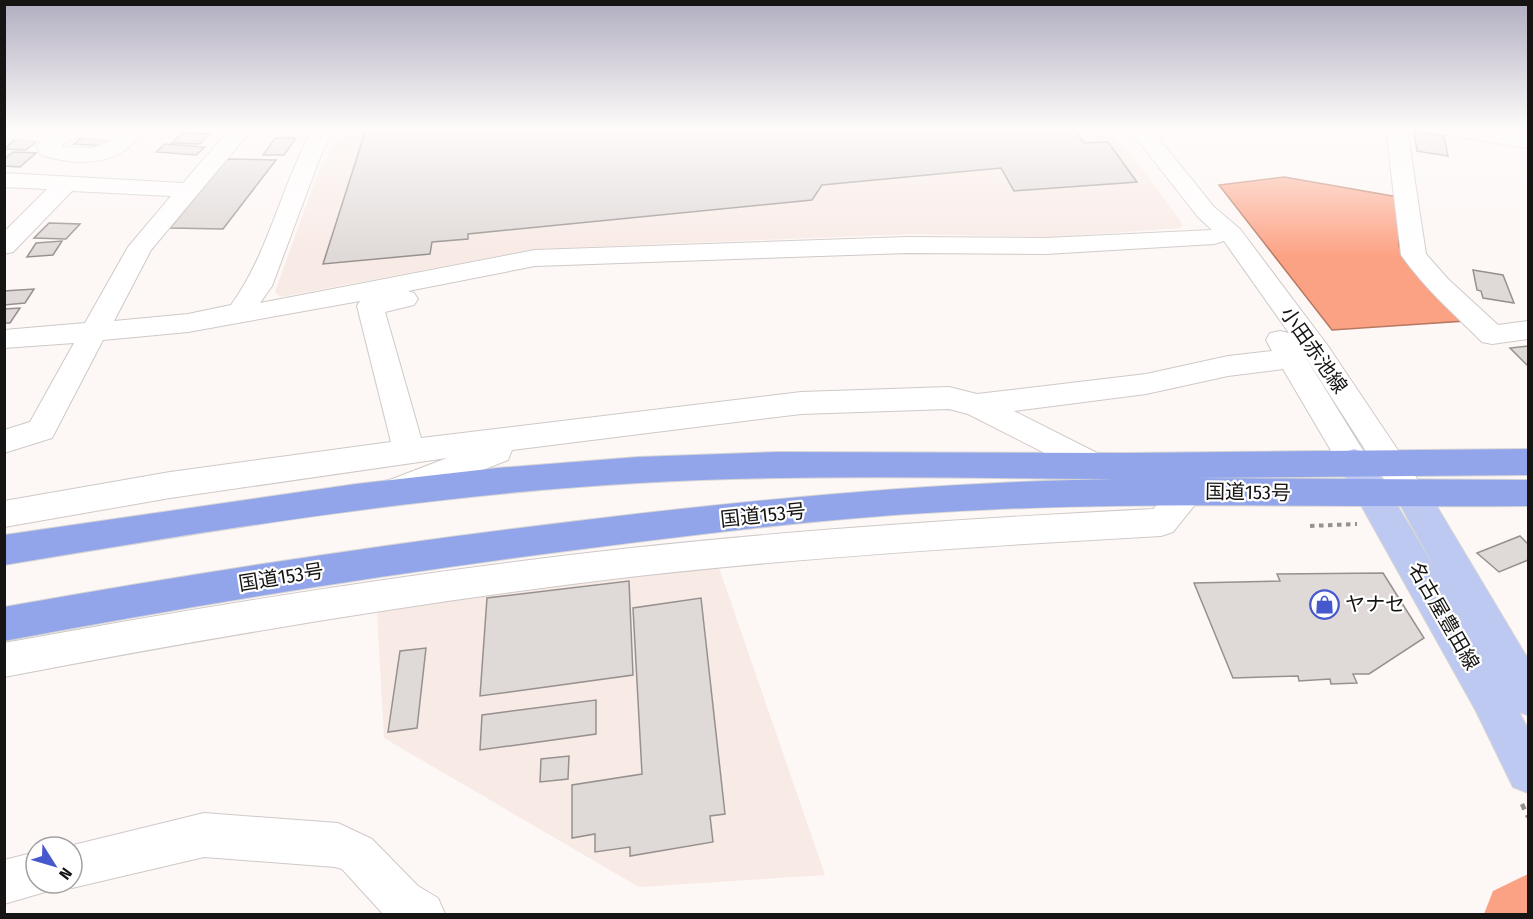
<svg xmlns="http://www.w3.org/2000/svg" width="1533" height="919" viewBox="0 0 1533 919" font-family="'Fira Sans Condensed','Noto Sans JP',sans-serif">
<rect width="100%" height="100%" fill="#fdf7f5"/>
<!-- built -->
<g fill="#f8eae5">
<path d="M343,129H1107L1149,177L1183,225L1180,228L1053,237L910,234L536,249L281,297L275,292L317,175Z"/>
<path d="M718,565L825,875L639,887L384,738L377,611Z"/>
</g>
<!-- water -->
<path fill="#fca284" stroke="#b77862" stroke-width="1.5" d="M1284,177L1398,197L1399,246L1465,321L1332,330L1219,185Z"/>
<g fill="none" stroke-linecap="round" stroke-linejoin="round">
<!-- river -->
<path fill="#fca284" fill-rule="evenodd" d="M1528,874V914H1484L1493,891Z"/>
</g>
<!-- building -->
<g fill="#dfd9d7" stroke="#96918f" stroke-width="1.5">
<path d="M366,129H1074L1084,143L1108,142L1137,182L1014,191L1001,168L822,185L812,200L468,234V239L432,242L430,254L323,264Z"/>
<path d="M1414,131L1444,136L1448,156L1417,151Z"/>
<path d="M182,133L209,134L200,144L172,143Z"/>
<path d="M87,134L116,136L104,146L74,144Z"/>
<path d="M19,136L42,137L26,150L4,149Z"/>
<path d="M275,138H296L284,155H263Z"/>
<path d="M165,144L205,147L196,155L156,152Z"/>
<path d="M13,152L36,153L20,167L4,166V159Z"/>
<path d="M227,159L276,160L223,229L170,228Z"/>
<path d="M49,223L80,224L66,239L34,238Z"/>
<path d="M62,241L53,255L27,257L36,243Z"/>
<path d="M1473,270L1503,275L1514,303L1483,298L1481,291L1477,290Z"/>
<path d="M34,289L25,303L4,305V291Z"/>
<path d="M20,308L10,323H4V309Z"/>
<path d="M1528,346V366L1510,348Z"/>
<path d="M1520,536L1528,544V560L1499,572L1477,553Z"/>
<path d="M1383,573L1424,638L1369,674H1353L1357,683L1331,684L1330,679L1299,681L1298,676L1233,678L1194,583L1280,581L1277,574Z"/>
<path d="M629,581L633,675L480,696L487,598Z"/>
<path d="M701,598L725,814L710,816L713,842L630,856V847L595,852V834L572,838V785L642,774L633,608Z"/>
<path d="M426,648L417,728L388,732L400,651Z"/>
<path d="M596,700V734L480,750L482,715Z"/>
<path d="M569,756L568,779L540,782L541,759Z"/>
</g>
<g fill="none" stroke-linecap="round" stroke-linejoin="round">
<defs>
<g id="minor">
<path d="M4,129H129L137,130L140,135C117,167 76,166 41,155L37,147L41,141L4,138ZM81,137L113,140L93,148L61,147L66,141Z"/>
<path d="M230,129H252L151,250L114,321L188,314L231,305C269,253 281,185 313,129H334L322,152L272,286L260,303L535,250L907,237L1046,238L1212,230L1198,217L1129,129H1151L1214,207L1240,229L1328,346L1428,495L1424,504L1412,508L1400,504L1303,353L1370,462L1365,471L1354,474L1343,471L1283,369L1228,376L1146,394L1014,411L1101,455L1106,464L1101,473L1090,476L968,414L949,409L801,414L512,450L508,460L398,503L387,499L382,490L387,481L447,458L170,498L4,527V501L170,472L391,442L357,306L360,301L188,332L103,340L52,438L4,453V430L30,422L74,343L4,348V330L85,323L128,247L171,196L72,191L13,252L4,254V232L47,189L4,187V173L183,183ZM1224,241L1289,333L1280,331L1270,333L1266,340L1272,351L1228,356L1146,374L977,394L949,387L801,392L421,438L385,312L414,305L418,299L414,293L408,291L535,266L907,253L1046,254L1214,244Z"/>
<path d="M1386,129H1407L1426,254L1448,279L1498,325L1528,321V339L1492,344L1482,342C1454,314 1424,288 1401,255Z"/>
<path d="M1437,129H1486L1528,135V148L1448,135L1440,134Z"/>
<path d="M1190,478L1201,482L1206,491L1173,532L1161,536C983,546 806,557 629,577C420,602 212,637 4,677V643C212,605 421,571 631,548C804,529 978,518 1153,509L1179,482Z"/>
<path d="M204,813L338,823L372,839L418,886L438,898L445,914H383L342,869L335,867L204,857L72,888L60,883H72V847H65Z"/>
<path d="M36,852V883H54L52,890L4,904V860Z"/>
</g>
<path id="major" d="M1354,449L1366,453L1437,572L1395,495L1400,485L1412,481L1424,485L1528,659V715L1519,712L1528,729V793L1513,787L1476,711L1337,462L1342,453Z"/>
<path id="highway" d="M1528,449V475L1190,478L1528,480V506C1333,508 1138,500 943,512C830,518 718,532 606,546C404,571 204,603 4,641V607C200,572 397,542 594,519C768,498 941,482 1115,479C957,478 797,474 639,483C426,495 214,530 4,565V535L356,484L497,468L638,457L778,452L1129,453Z"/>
</defs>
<!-- minor casing -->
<use href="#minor" stroke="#cfc9c7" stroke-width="2"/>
<!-- major casing -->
<use href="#major" stroke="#d5d5d5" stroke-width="2"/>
<!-- highway casing -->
<use href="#highway" stroke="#d5d5d5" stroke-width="2"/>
<!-- path-far1 -->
<path stroke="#969290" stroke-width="4" stroke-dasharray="4.5 4.5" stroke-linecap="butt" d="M1310,526L1357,524"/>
<!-- path -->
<path stroke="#969290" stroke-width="4.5" stroke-dasharray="6 6" stroke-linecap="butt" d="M1522,804L1528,817"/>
<!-- minor -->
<use href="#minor" fill="#fff" fill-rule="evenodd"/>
<!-- major -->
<use href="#major" fill="#bec9f2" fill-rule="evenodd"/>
<!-- highway -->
<use href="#highway" fill="#92a5ea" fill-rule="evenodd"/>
</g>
<!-- sky -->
<linearGradient id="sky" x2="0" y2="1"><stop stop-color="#b0adc0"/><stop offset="0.5" stop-color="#fefbfa"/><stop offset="1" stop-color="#fefbfa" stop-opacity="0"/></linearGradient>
<rect width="1533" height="257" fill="url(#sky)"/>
<!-- icons -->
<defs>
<symbol id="shop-ring" viewBox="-11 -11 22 22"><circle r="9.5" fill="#fff" stroke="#4658cd" stroke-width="1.5"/><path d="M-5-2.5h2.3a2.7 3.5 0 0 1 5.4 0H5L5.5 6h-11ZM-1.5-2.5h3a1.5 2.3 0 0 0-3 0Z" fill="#4658cd"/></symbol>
</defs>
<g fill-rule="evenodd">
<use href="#shop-ring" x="1308" y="588" width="33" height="33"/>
</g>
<g text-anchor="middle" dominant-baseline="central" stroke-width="4.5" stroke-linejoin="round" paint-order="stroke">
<!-- street labels -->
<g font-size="20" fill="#171514" stroke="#fff">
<text transform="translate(1314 350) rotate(55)">小田赤池線</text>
<text transform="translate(1248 492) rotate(1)">国道153号</text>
<text transform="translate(763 515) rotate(-6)">国道153号</text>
<text transform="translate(281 577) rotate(-9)">国道153号</text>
<text transform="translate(1444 616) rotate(60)">名古屋豊田線</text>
</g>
<!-- poi labels -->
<g font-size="20" fill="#171514" stroke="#fff" text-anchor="start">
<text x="1345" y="604">ヤナセ</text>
</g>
</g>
<!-- border -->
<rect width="1533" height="919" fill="none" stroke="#171514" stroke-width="12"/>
<!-- north arrow -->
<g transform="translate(54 865) rotate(127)"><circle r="28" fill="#ffffff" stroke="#a2a1a1" stroke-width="1.5"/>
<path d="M0-4.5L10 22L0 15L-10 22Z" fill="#4658cd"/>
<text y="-9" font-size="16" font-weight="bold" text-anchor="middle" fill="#171514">N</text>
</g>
</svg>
